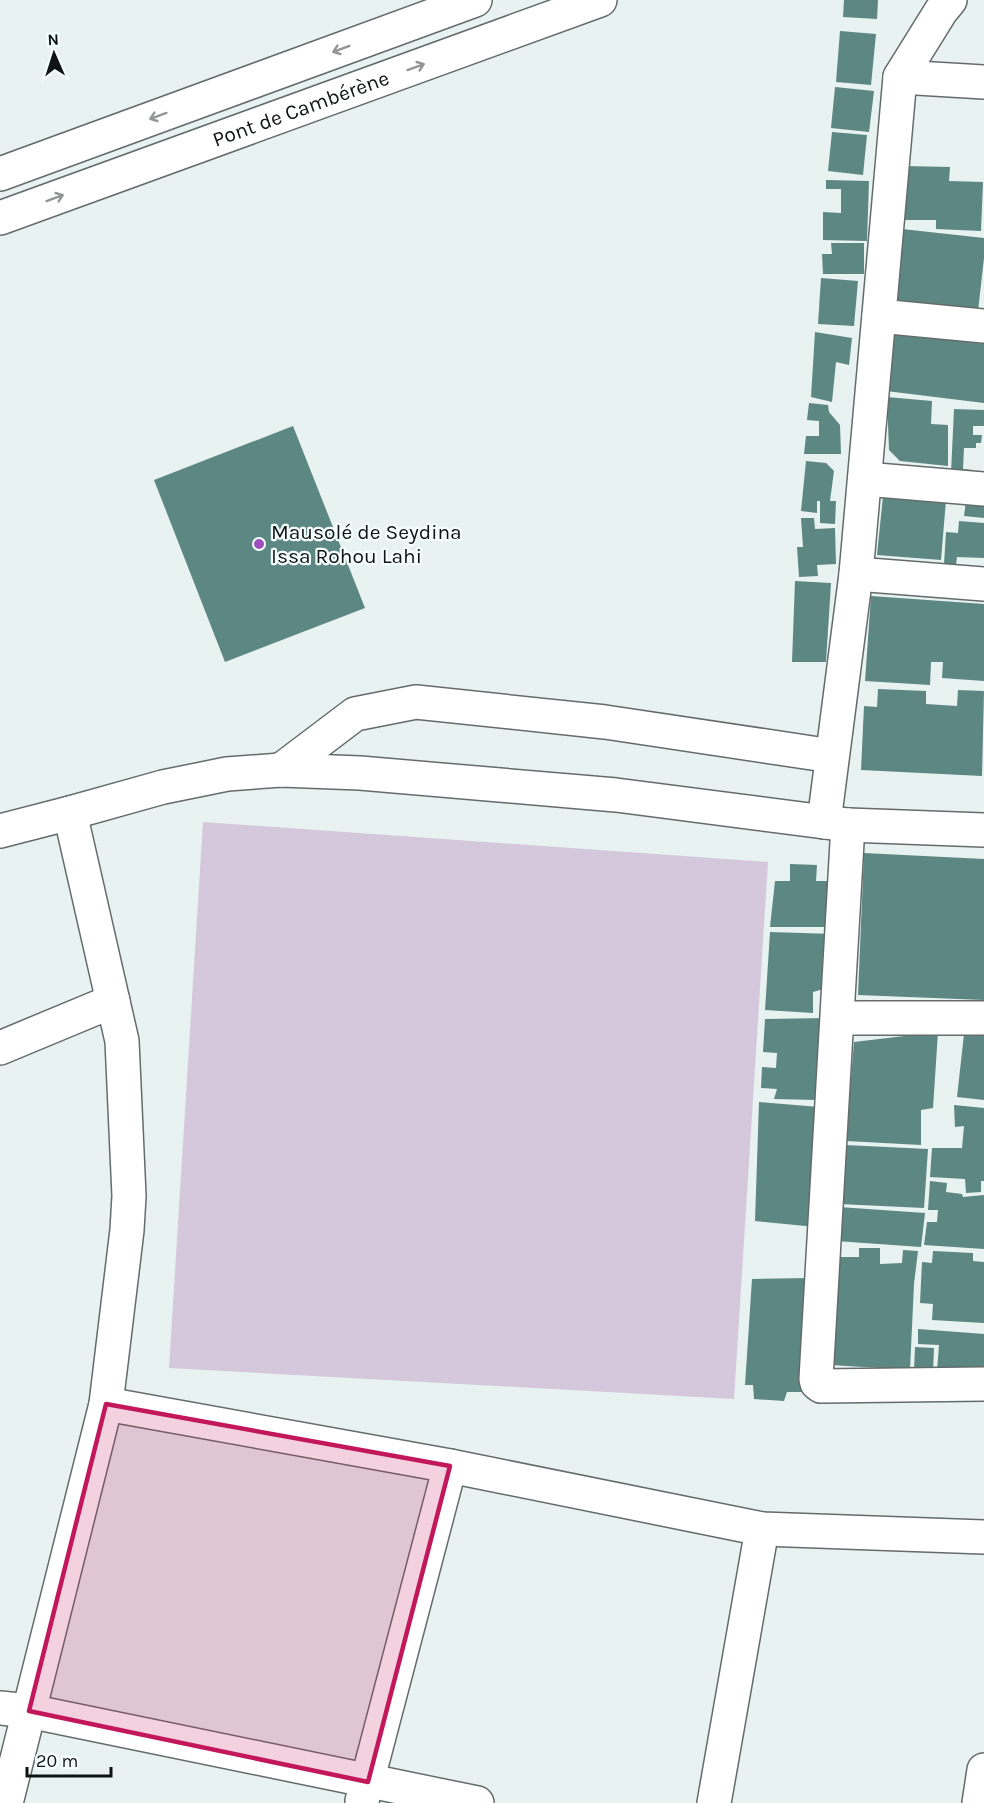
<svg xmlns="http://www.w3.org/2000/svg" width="984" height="1803" viewBox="0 0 984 1803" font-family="Karla,sans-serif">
<rect width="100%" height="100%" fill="#e8f2f0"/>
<!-- green -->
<path fill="#d5c7dc" d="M203,822L768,862L734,1399L169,1368Z"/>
<!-- building -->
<g fill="#5c8783">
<path d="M844,0H878L877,19L843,17Z"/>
<path d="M840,31L876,34L871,85L836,82Z"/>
<path d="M835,87L874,91L869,132L831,128Z"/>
<path d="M832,132L867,135L863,175L828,171Z"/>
<path d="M905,166L950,167L949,181L983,182L981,231L936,229V220H904Z"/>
<path d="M826,180L869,181L867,241L823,240V212L841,213V189H826Z"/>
<path d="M902,229L984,238V258L978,311L894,302Z"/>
<path d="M831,243H864V274H823L822,254H832Z"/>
<path d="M821,278L858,281L854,326L818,324Z"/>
<path d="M815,332L852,338L849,365L836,362L832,402L811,397Z"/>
<path d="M893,333L984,344V403L886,391Z"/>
<path d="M887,397L932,401L931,424L948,425V466L900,461L889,450Z"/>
<path d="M809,403L828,405L829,412L840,425L841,454H804L806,436H819V421L807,420Z"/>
<path d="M954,409L984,410V426H973V435H982L981,443H976V448H964L963,469L973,470V474L951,473Z"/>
<path d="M293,426L365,608L225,662L154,480Z"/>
<path d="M806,461L826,463L834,471L830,501H836L835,524L820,523V501H817V513L801,511Z"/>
<path d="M883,496L946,500L941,560L877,555Z"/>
<path d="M966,501L984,503V518L964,516Z"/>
<path d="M801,518H814L815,529L835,528L836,564L817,565L818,576L799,577L797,547H803Z"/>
<path d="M959,521L984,523V558L957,557L956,565L944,564L946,532L958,533Z"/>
<path d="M795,581L831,583L826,662H792Z"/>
<path d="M871,596L984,604V681L942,678L943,662H931L930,685L865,681Z"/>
<path d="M878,689L926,691V704L957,706L958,690L984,691L982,776L861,770L864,706L877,707Z"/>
<path d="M864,853L984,859V1000L858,995Z"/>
<path d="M790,864L817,865L816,881H833L830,927H770L775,881H790Z"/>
<path d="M770,932L833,934L827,988L813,992V1013L765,1010Z"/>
<path d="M828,1018L817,1100L774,1099L777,1089L761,1088L762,1067L776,1068L777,1053L763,1052L765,1019Z"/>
<path d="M965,1025L984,1027V1100L957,1097Z"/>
<path d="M938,1032L933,1108L921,1110V1145L846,1141L854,1042Z"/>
<path d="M759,1102L819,1107L816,1227L755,1221Z"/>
<path d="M954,1105L984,1108V1181H981V1192L966,1193L965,1179L930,1177L932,1148H962L964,1126L955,1127Z"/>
<path d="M845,1145L928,1149L924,1208L839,1204Z"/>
<path d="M930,1181L947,1183L946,1192L962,1194L963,1197L984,1195V1249L924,1245L927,1222H937L938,1210H928Z"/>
<path d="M839,1207L925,1213L921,1247L836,1241Z"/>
<path d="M859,1248H880V1264L902,1263L903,1250L918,1251L914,1284L910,1370L831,1365L838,1257H859Z"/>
<path d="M933,1251L973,1253V1261L984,1262V1323L932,1320L933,1304L920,1303L922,1262L932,1263Z"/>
<path d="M811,1278L802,1392H787L784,1401L754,1399L753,1385H745L752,1279Z"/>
<path d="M918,1329L984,1334V1374L937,1371L939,1345L918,1344Z"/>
<path d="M915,1347L934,1348L933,1372L914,1371Z"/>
</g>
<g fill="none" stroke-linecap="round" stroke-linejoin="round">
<defs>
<g id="minor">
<path d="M900,77L984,82"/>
<path d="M879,316L984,326"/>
<path d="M865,479L984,489"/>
<path d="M856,574L984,584"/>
<path d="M281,770L355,714L416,702L605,722L832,756"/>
<path d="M824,822L856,574L900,77L941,11L950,0"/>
<path d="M848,825L816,1379L817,1383L821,1386L984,1384"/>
<path d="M838,1018H984"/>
<path d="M0,1048L113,1001"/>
<path d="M106,1404L450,1466L762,1529L984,1537"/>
<path d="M0,1708L29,1711L477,1803"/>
<path d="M362,1801L450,1466"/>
<path d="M6,1803L106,1404L127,1230L129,1196L122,1041L70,813"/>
<path d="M714,1803L762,1529"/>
<path d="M979,1803L984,1770"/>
</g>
<path id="major" d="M0,831L70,813L163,787L227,774L281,770L360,773L616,795L848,825L984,830"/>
<g id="highway">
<path d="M0,174L475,0"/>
<path id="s1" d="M0,218L600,0"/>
</g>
</defs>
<!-- minor casing -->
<use href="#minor" stroke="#646c6b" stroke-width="36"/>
<!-- major casing -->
<use href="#major" stroke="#646c6b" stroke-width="36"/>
<!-- highway casing -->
<use href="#highway" stroke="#646c6b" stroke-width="36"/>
<!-- minor -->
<use href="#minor" stroke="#fff" stroke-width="33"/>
<!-- major -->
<use href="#major" stroke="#fff" stroke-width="33"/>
<!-- highway -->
<use href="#highway" stroke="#fff" stroke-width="33"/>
</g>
<!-- one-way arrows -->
<defs><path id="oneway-shaft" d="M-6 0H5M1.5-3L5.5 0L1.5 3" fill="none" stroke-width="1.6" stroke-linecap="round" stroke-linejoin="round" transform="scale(1.5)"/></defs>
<g stroke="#939595">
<use href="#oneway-shaft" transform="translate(341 49) rotate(160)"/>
<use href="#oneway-shaft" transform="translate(416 67) rotate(-20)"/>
<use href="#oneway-shaft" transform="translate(158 116) rotate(160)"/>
<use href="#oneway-shaft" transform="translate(55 198) rotate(-20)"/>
</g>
<!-- marked area -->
<path fill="#c2185b" fill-opacity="0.2" stroke="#c2185b" stroke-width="4.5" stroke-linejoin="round" d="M106,1404L450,1466L368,1782L29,1711Z"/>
<!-- markers -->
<circle fill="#9e4ebe" stroke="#f5fffe" stroke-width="2" cx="259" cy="544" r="6"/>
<g text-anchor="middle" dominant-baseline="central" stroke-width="4.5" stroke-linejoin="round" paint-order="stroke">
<!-- street labels -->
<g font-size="21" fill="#101313" stroke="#f5fffe">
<text stroke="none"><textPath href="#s1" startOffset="320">Pont de Cambérène</textPath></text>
</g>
<!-- poi labels -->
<g font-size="21" fill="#101313" stroke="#f5fffe" text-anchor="start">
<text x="271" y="532">Mausolé de Seydina<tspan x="271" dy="24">Issa Rohou Lahi</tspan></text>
</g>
</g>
<!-- north arrow -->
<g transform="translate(54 54) rotate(357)" stroke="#f5fffe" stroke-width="4.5" paint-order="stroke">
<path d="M0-4.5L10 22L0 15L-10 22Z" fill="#101313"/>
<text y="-9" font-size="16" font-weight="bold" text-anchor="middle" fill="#101313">N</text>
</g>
<!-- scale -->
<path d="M27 1767v9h84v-9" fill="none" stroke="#101313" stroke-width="3"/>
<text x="36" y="1767" font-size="18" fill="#101313" stroke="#f5fffe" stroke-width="4.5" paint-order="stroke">20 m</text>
</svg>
